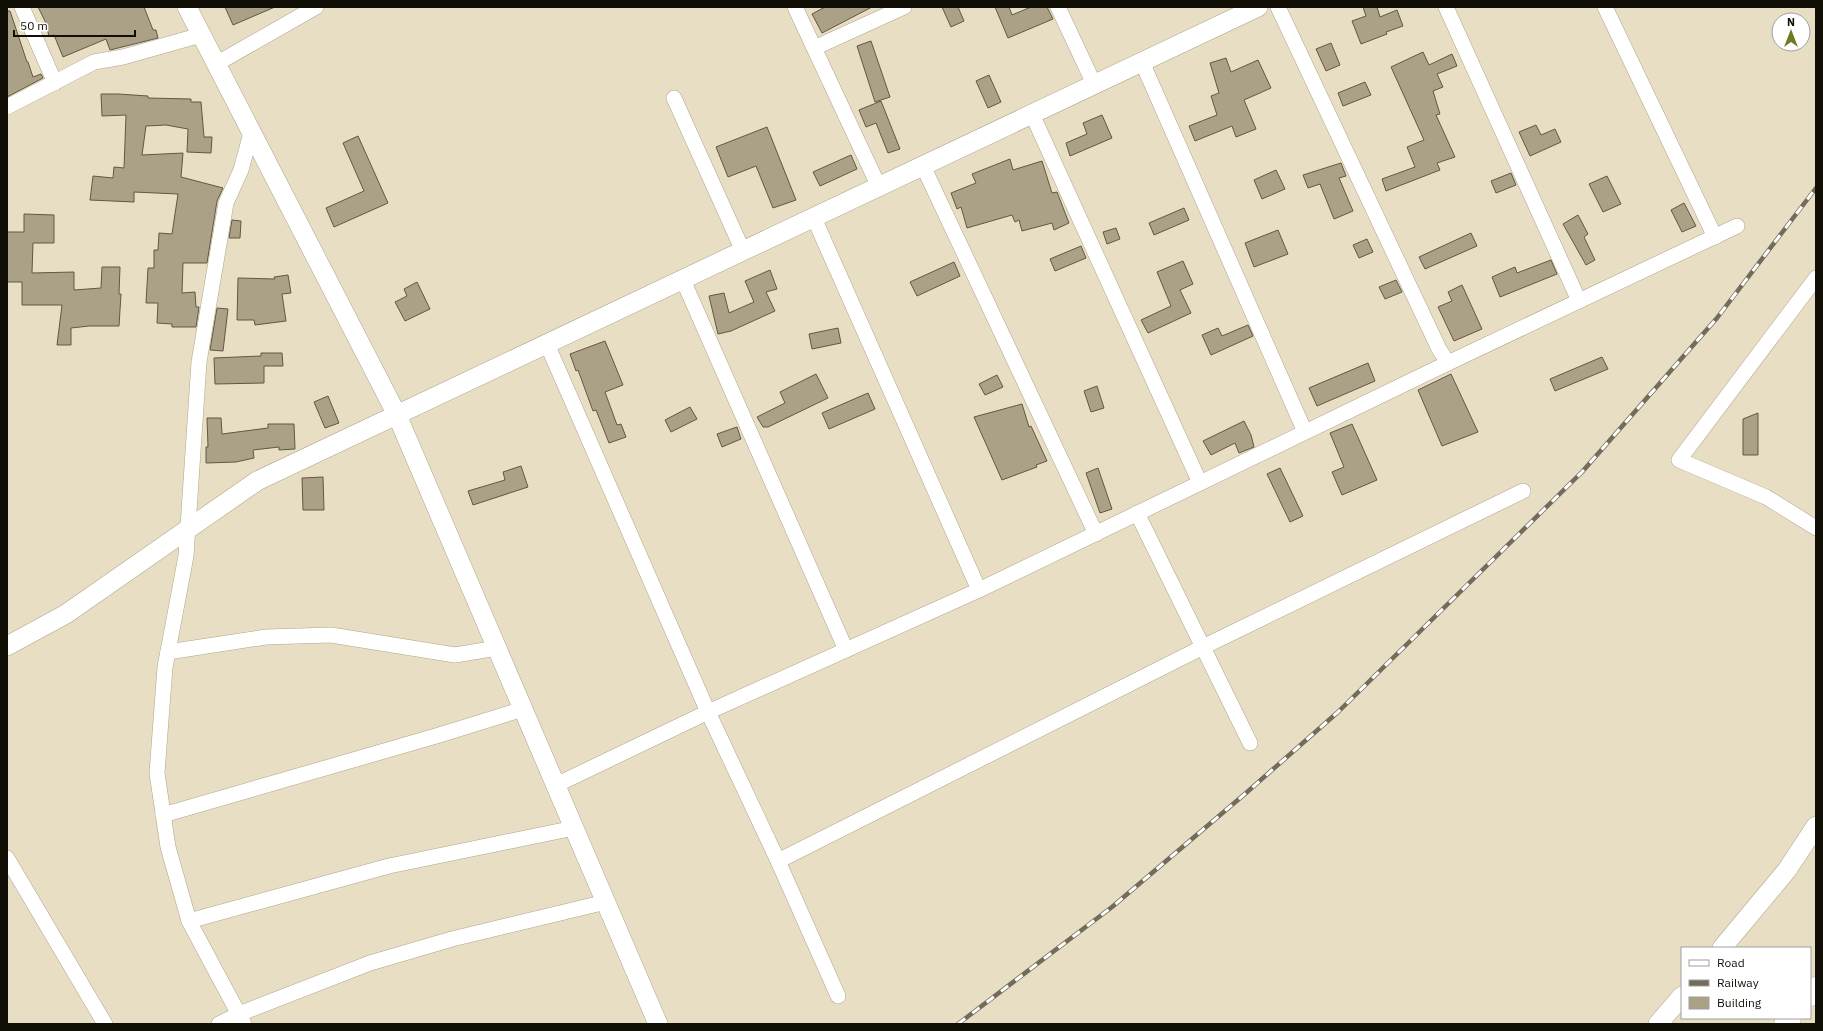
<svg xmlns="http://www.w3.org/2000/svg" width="1823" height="1031" viewBox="0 0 1823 1031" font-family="'IBM Plex Sans',sans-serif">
<rect width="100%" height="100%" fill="#e8dec4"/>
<!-- building -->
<g fill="#aaa187" stroke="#615841">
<path d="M38,7H144L153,30H156L158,38L110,50L106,39L63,57L54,35L49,36L45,21Z"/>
<path d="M225,7H275L233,25Z"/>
<path d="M825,7H872L822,33L812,14Z"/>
<path d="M942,7H958L964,21L951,27Z"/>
<path d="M995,7H1009L1012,15L1031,7H1047L1053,19L1008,38Z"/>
<path d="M1363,7H1377L1380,17L1397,10L1403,26L1386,32L1387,34L1361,44L1352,21L1366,16Z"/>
<path d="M7,11H10L27,62H28L33,77L41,74L43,78L7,97Z"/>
<path d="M871,41L890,97L875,102L857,46Z"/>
<path d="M1331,43L1340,65L1326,71L1316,49Z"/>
<path d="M1423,52L1429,65L1452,54L1457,66L1437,74L1443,87L1433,91L1440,114L1436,115L1455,157L1437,163L1440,170L1386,191L1382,179L1415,167L1407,147L1424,140L1391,67Z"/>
<path d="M1226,58L1231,72L1258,60L1271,88L1244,100L1256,129L1236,137L1232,126L1195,141L1189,126L1217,115L1211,96L1219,93L1210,63Z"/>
<path d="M989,75L1001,102L988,108L976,81Z"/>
<path d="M1365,82L1371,95L1343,106L1338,93Z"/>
<path d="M101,94H118L148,96V98L191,99V102H201L204,137H212L211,153L187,152L188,129L166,125L146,126L142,155L183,153L181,177L223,188L217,201L207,263H183L182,293L195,292L196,307H199L196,327H172V324L157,323L158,303H146L148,268H154V250H158L159,233L172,234L178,194L134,192V202L90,200L93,176L113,178L114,167L124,168L126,115L102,116Z"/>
<path d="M881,101L900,149L888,153L876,123L866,127L859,110Z"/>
<path d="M1102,115L1112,138L1070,156L1066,143L1087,134L1083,123Z"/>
<path d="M1536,125L1541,135L1555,129L1561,142L1530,156L1519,132Z"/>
<path d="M767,127L796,200L773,208L756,166L728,177L716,147Z"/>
<path d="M358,136L388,203L334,227L326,208L364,191L343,143Z"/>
<path d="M851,155L857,169L820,186L813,172Z"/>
<path d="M1010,159L1013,170L1042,161L1052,193L1057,192L1069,223L1054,230L1052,223L1022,231L1019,220L1015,222L1012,215L967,228L961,207L957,209L951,193L976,183L972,174Z"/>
<path d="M1341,163L1346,176L1339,178L1353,211L1334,219L1320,184L1308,188L1303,175Z"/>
<path d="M1276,170L1285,189L1262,199L1254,180Z"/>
<path d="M1511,173L1516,185L1496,193L1491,181Z"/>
<path d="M1607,176L1621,204L1603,212L1589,184Z"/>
<path d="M1684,203L1696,226L1682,232L1671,210Z"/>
<path d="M1184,208L1189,220L1154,235L1149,223Z"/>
<path d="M24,214L54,215V243H33L32,273L74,272V290L101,288L102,267H120L119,294H121L119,326H89L71,328V345H57L62,305H22V282H7V232H24Z"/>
<path d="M1578,215L1588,234L1584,237L1595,260L1586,265L1563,224Z"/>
<path d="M232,220L241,221L240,238H229Z"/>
<path d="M1116,228L1120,239L1107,244L1103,232Z"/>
<path d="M1278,230L1288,254L1254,267L1245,243Z"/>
<path d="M1471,233L1477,246L1425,269L1419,257Z"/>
<path d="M1367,239L1373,252L1359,258L1353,245Z"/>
<path d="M1081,246L1086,258L1055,271L1050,259Z"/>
<path d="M1551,260L1557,274L1500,297L1492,277L1515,267L1517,273Z"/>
<path d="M1183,261L1193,284L1180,290L1191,313L1148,333L1141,320L1171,306L1157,272Z"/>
<path d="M954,262L960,276L917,296L910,282Z"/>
<path d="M770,270L777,289L766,292L775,311L731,331L718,334L709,296L724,293L729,313L754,302L745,281Z"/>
<path d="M288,275L291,293L282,294L286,321L255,325L254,320H237L238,278L275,279L274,277Z"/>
<path d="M1396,280L1402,292L1385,299L1379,287Z"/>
<path d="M417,282L430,309L405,321L395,302L407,296L404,289Z"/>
<path d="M1462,285L1482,329L1454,341L1438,307L1452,301L1448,292Z"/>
<path d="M217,308L228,309L223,351L210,350Z"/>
<path d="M1248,325L1253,336L1211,355L1202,335L1218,328L1222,336Z"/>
<path d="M838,328L841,343L812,349L809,334Z"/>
<path d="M605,341L623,385L605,392L617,425L621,424L626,437L609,443L596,410L593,411L578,370L576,371L570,354Z"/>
<path d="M261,353H282L283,366H264V383L215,384L214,358L261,356Z"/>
<path d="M1602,357L1608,369L1555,391L1550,379Z"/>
<path d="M1368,363L1375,381L1317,406L1309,388Z"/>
<path d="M816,374L828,398L768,427H763L757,417L785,403L780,392Z"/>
<path d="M1451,374L1478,432L1442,446L1418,390Z"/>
<path d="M997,375L1003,387L985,395L979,384Z"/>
<path d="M1097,386L1104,408L1091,412L1084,391Z"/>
<path d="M868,393L875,409L829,429L822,413Z"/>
<path d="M328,396L339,423L325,428L314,402Z"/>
<path d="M1022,404L1029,427L1031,426L1047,461L1036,465L1037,467L1002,480L974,417Z"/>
<path d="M690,407L697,419L671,432L665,420Z"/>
<path d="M1758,413V455H1743V419Z"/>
<path d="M207,418H221L222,434L268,428V424H294L295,449L279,450V447L253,450L254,458L236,462L206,463V447H208Z"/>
<path d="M1244,421L1251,435L1254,447L1239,453L1235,443L1211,455L1203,441Z"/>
<path d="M1352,424L1377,480L1342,495L1332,472L1344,467L1330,433Z"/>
<path d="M737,427L741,439L722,447L717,434Z"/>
<path d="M521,466L528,487L473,505L468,491L505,480L503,472Z"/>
<path d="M1098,468L1112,509L1100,513L1086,473Z"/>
<path d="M1280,468L1303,516L1290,522L1267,474Z"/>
<path d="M323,477L324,510H303L302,478Z"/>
</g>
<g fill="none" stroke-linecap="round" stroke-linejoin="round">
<defs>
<g id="minor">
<path d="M22,7L55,83"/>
<path d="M795,7L879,187"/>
<path d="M1058,7L1094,84"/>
<path d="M1278,7L1439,349L1448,363"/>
<path d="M1446,7L1579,301"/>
<path d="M1605,7L1715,237"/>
<path d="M814,48L904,7"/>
<path d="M1142,62L1305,432"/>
<path d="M216,64L316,7"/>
<path d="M674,98L743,251"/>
<path d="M7,107L94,62L123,57L201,35"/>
<path d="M1032,114L1200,483"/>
<path d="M923,166L1096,534"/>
<path d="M814,218L979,590"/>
<path d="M1816,278L1679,460L1766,497L1816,528"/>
<path d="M683,280L846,650"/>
<path d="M547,344L708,712L778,861L1203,647L1523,491"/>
<path d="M1137,513L1250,743"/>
<path d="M168,652L266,637L331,635L455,655L497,648"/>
<path d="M556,785L708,712L979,590L1448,363L1737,226"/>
<path d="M163,815L436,736L523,709"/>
<path d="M7,858L105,1024"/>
<path d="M778,861L838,996"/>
<path d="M189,921L389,866L574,828"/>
<path d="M219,1024L239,1014L370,963L452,939L606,902"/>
<path d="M244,1024L189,921L168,847L157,773L165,667L186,556L199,362L226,203L241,170L251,133"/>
</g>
<g id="tertiary">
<path d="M187,7L397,415L658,1024"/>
<path d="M7,646L66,614L257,481L1258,7"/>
<path d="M1722,948L1787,870L1816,826"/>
<path d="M1658,1024L1682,996"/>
</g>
<g id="motorway">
<path d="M1810,995L1816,988"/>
<path d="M1785,1024L1790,1018"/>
</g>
</defs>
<!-- minor casing -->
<use href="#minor" stroke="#aea58b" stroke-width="16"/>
<!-- tertiary casing -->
<use href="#tertiary" stroke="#aea58b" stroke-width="20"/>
<!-- motorway casing -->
<use href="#motorway" stroke="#aea58b" stroke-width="23"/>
<!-- minor -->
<use href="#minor" stroke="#fff" stroke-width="15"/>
<!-- tertiary -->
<use href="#tertiary" stroke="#fff" stroke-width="19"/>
<!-- motorway -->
<use href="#motorway" stroke="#fff" stroke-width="22"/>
<defs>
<path id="rail" d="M958,1024L1112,907L1246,793L1338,712L1582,472L1717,318L1816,188"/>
</defs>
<!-- rail casing -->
<use href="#rail" stroke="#726c5b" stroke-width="4.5"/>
<!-- rail -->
<use href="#rail" stroke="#fff" stroke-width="3" stroke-dasharray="9" stroke-linecap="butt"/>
</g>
<!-- border -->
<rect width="1823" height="1031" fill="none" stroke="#110e05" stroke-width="16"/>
<!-- legend -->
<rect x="1681" y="947" width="130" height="72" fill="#ffffff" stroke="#a09f9b"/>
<rect x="1689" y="960" width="20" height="6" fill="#ffffff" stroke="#a09f9b"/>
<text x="1717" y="967" font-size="12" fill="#110e05">Road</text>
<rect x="1689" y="980" width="20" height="6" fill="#726c5b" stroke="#a09f9b"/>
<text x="1717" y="987" font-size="12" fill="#110e05">Railway</text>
<rect x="1689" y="997" width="20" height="12" fill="#aaa187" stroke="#a09f9b"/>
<text x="1717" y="1007" font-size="12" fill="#110e05">Building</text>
<!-- north arrow -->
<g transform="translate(1791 32)"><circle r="19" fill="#ffffff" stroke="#a09f9b"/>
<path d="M0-3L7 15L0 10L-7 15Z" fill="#727923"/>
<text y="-6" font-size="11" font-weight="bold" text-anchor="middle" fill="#110e05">N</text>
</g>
<!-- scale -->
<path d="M14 30v6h121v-6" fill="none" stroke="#110e05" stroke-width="2"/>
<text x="20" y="30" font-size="12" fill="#110e05" stroke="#ffffff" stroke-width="3" paint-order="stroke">50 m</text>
</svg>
